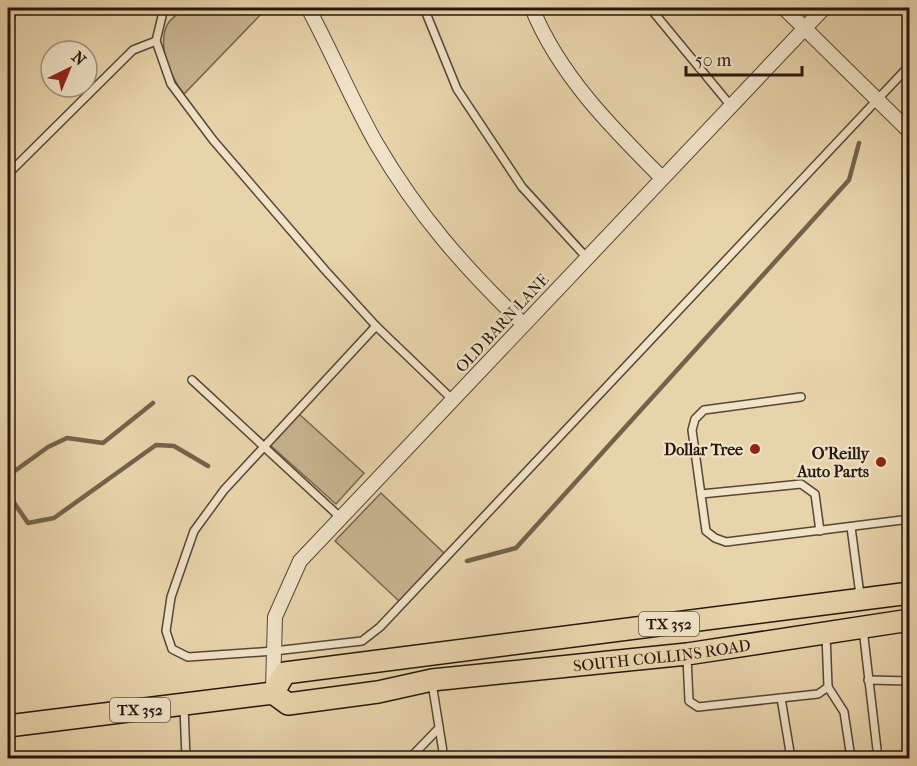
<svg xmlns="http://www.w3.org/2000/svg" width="917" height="766" viewBox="0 0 917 766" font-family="'IM FELL French Canon',serif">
<rect width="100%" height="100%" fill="#e8d4ab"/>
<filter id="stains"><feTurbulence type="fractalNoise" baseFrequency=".00333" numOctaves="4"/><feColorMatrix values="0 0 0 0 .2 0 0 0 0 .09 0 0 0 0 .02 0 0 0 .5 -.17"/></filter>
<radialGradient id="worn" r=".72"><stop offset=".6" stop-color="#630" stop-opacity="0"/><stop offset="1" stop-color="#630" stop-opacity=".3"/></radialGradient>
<!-- green -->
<g fill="#c7b490" stroke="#77664e" stroke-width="1.5">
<path d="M184,8H267L184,94C171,77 157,47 167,25C170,19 179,13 184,8Z"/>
<path d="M299,414L364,473L336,504L270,445Z"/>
<path d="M381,493L445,554L400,602L335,541Z"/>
</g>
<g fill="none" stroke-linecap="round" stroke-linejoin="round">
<!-- stream -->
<g stroke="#73624b" stroke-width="4.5">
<path d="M8,471L12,473L48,447L67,438L103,443L153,403"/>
<path d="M8,494L28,523L54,518L156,445L174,446L208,466"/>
<path d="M467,561L516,548L849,180L859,143"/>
</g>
<defs>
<g id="lane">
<path d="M164,8L156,41L171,84L213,140L325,270L376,326L453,400"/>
<path d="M424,8L457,89L522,187L587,258"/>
<path d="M650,8L731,106"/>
<path d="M8,174L133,50L156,41"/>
<path d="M376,326L224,490L194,531L171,597L166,631L172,649L188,657L274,651L362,641L380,627L910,65"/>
<path d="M192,380L341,518"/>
<path d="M801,397L704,410L695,419L692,430L706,531L715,538L726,542L910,519"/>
<path d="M701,494L801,484L815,494L820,531"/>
<path d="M851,527L860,595"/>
<path d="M863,629L878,758"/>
<path d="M687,657L689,701L698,707L818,694L828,687L826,634"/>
<path d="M868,680L910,681"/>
<path d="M432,683L444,758"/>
<path d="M828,687L844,712L851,758"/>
<path d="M781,698L791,758"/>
<path d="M184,707L186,758"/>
<path d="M212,758L232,757L230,758"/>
<path d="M410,758L439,728"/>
</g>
<g id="street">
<path d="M308,8C332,52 351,99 376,143C418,215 464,267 523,324"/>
<path d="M532,8C559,75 612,128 662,178"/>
<path d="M784,8L910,132"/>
<path d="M8,13V16"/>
<path d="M273,688L275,617L300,561L824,8"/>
</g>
<g id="primary">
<path d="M273,693L285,673L910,593"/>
<path id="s1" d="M8,726L273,693L288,704L378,692L432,680L687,654L910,620"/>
</g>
</defs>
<!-- lane casing -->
<use href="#lane" stroke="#574634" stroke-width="10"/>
<!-- street casing -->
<use href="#street" stroke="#574634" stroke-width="16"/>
<!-- primary casing -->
<use href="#primary" stroke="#27170d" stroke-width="24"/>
<!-- lane -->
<use href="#lane" stroke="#f0e3c8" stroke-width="7"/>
<!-- street -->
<use href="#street" stroke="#f0e3c8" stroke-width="14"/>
<!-- primary -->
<use href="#primary" stroke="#e8d4ab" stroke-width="21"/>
</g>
<!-- markers -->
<g fill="#8f2418" stroke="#f0e3c8" stroke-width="2">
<circle cx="755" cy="449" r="6"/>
<circle cx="881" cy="462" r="6"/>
</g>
<g text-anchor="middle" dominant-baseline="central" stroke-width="4.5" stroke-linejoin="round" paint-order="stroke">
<!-- shield labels -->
<g fill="#f0e3c8" stroke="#635445" stroke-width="1.5">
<rect x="639" y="612" width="60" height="24" rx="4.5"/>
<rect x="110" y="698" width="60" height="24" rx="4.5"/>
</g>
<g font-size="15" font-weight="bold" fill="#27170d">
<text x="669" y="624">TX 352</text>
<text x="140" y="710">TX 352</text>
</g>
<!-- street labels -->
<g font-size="16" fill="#27170d" stroke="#f0e3c8">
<text transform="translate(502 323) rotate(-47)">OLD BARN LANE</text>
<text stroke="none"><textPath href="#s1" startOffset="663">SOUTH COLLINS ROAD</textPath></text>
</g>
<!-- poi labels -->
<g font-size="16" font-weight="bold" fill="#27170d" stroke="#f0e3c8" text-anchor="end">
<text x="743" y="449">Dollar Tree</text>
<text x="869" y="453">O'Reilly<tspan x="869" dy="18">Auto Parts</tspan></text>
</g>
</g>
<!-- margin -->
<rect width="917" height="766" fill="none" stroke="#e8d4ab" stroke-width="30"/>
<rect x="9" y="9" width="899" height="748" fill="none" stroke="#27170d" stroke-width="3"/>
<rect x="15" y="15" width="887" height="736" fill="none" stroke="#27170d" stroke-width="1.5"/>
<!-- north arrow -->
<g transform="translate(69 69) rotate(43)"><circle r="28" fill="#f0e3c8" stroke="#a0917d" stroke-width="1.5"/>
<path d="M0-4.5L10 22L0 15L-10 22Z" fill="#8f2418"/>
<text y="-9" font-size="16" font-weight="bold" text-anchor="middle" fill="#27170d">N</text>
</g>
<!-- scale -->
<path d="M686 66v9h116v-9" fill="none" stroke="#27170d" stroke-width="3"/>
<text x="695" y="66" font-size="18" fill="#27170d" stroke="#f0e3c8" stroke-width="4.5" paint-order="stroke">50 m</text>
<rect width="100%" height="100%" filter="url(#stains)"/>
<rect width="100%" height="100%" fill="url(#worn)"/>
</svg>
